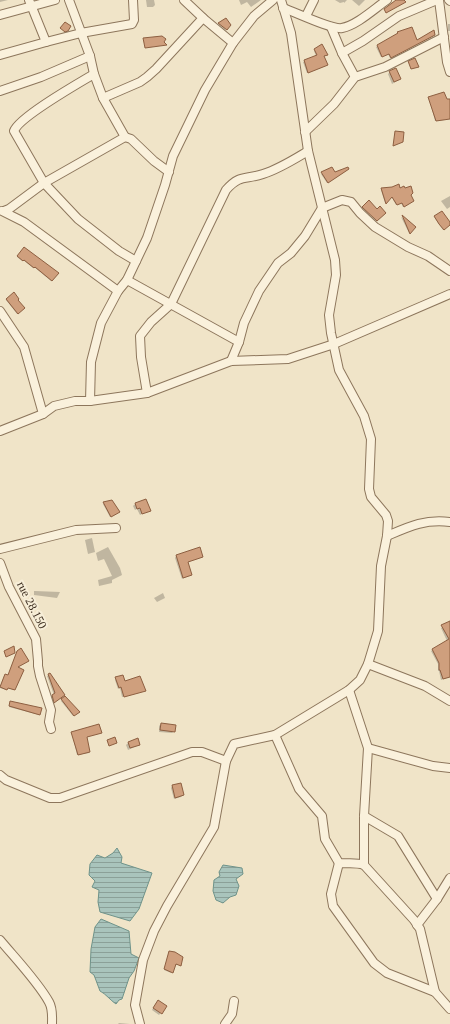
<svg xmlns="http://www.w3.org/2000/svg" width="450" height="1024" viewBox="0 0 450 1024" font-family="'Times New Roman',serif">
<defs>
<pattern id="water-rules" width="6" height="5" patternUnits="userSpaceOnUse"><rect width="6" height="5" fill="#a9c4bc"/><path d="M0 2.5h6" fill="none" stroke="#8ba098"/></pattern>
</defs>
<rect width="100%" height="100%" fill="#f0e4c8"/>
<!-- water -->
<g fill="url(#water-rules)" stroke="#6f938a">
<path d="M117,848L122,857L121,863L152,873L139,909L130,921L100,912L98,902L99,890L92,887L95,881L89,875L90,864L97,855L105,858L113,853Z"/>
<path d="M223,865L242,868L243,874L236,879L239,886L236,895L230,897L223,903L216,900L213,891L214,880L220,876L219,872Z"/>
<path d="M101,919L129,931L131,954L139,958L134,971L129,978L122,999L119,1000L116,1004C110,1000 106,994 100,991L94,975L90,972L91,949L95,927Z"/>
</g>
<!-- shadow -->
<g fill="#0003">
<path d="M0,0H8L0,2Z"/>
<path d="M146,0H154L155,5L153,7H147Z"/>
<path d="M239,0H261L251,7L247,2L241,5Z"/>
<path d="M335,0H347L344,3V2L340,3Z"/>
<path d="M352,0H365L359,6Z"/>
<path d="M226,19L230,25L225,30L218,24Z"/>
<rect x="448" y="24" width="2" height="7"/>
<path d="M411,28L416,41L434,36L390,58L388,54L381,57L376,47L398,33Z"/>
<path d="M315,50L325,56L323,57L325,66L307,73L303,62L316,56L314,51Z"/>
<path d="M390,72L400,79L392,84L388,74Z"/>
<path d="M429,98L445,120L435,121Z"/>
<path d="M348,168L327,183L321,174L332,169L334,173Z"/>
<path d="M392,188L400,189L410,195L412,202L403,207L401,203L396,205L391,196L385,203L381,190Z"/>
<path d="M450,196V207L447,209L441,201Z"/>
<path d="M369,201L377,210L384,213L376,221L362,208Z"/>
<path d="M441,213L450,223L443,230L434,217Z"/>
<path d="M401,217L415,228L409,233Z"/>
<path d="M24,249L57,274L51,281L34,267L33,268L23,260L22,261L17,257Z"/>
<path d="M14,294L16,300L23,308L17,314L6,300Z"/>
<path d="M112,501L118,512L110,517L103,504Z"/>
<path d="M135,504L150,510L140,515L137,509L135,510L133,506Z"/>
<path d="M92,538L95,552L88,554L85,540Z"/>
<path d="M108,547L120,568L122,575L112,580V583L99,586L98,580L112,576L104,559L98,561L96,553Z"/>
<path d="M176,556L202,557L188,562L191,575L182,579L175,558Z"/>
<path d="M34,591H35L60,592L57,598L34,595Z"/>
<path d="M163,593L165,598L157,602L154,598Z"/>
<path d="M450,620V677L441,680L439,671H438V664L431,651L447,641L441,628L449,623Z"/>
<path d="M17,651V667L23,671L14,690L7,688L6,690L0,688V686L4,676H8Z"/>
<path d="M50,674L63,696L53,703L51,698L54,695L47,676Z"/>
<path d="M116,678L145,690L122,697L120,688L118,689L115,680Z"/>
<path d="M65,697L78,712L73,716L61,701Z"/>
<path d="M10,703L39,715L9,707Z"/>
<path d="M161,724L174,731L172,733L159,732V726Z"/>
<path d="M72,733H100L86,737L89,753L77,755Z"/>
<path d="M137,740L139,745L128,750L126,745L128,743Z"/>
<path d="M172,786L183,795L181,797L174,799L171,788Z"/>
<path d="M169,953L180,965H175L171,973L164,970Z"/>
<path d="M156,1003L166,1007L159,1015L152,1010Z"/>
<path d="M119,1023L130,1024H118Z"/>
</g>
<!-- building -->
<g fill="#cf9f7d" stroke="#8d5f41">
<path d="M396,0H404L406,2L386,13L384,9Z"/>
<path d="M226,18L231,25L227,30L218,23Z"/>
<path d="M65,22L71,26L68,31L65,32L60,28Z"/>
<path d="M412,27L417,40L434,30L435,35L391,58L389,54L382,57L377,45L398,33L397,32Z"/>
<path d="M162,36L166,39L164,42L167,45L145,48L143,38Z"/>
<path d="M322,44L328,55L324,56L328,65L308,73L304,60L317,55L314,49Z"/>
<path d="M415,58L419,67L411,69L408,61Z"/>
<path d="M396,68L401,79L394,82L389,71Z"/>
<path d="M444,92L447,99H450V119L436,121L428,97Z"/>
<path d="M395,131L404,132L403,142L393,146Z"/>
<path d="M332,167L335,172L348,167L349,169L328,183L321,172Z"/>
<path d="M399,184L400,188L404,186L405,188L411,186L413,193L411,195L414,201L404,207L402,203L397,205L392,197L386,204L381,188L392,187Z"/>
<path d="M369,200L377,209L380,206L386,213L377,221L362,207Z"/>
<path d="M442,211L450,222V225L444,230L439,224L434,216Z"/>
<path d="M402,215L416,227L410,234Z"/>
<path d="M24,247L59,273L52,281L35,267L34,268L24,260L23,261L17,256Z"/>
<path d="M14,292L19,299L18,300L25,308L18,314L6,299Z"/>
<path d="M146,499L151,511L142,514L140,508L137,509L135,503Z"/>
<path d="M112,500L120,512L111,517L103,502Z"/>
<path d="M200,547L203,557L188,562L192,575L183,578L176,555Z"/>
<path d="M450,621V677L443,679L440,670H439V663L432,649L449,639L441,625Z"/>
<path d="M14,646L15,653L6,657L4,651Z"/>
<path d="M21,648L29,661L18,667L24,670L15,690L8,688L7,690L0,687L5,674L8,675L17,651Z"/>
<path d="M50,673L65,695L54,703L52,695L55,693L48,674Z"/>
<path d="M123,675L125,681L140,676L146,691L124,697L121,687L119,688L115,677Z"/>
<path d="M65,696L80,712L74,716L61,699Z"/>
<path d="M10,701L42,708L40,715L9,706Z"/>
<path d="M161,723L176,725L175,732L160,730Z"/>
<path d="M99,724L102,733L87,737L90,752L78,755L71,732Z"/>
<path d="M115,737L117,743L109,746L107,740Z"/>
<path d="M138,738L140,745L130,748L128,742Z"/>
<path d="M181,783L184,795L175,798L172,785Z"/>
<path d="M169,951L175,952L183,957L181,966L176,964L173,973L164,969Z"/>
<path d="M158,1000L167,1006L162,1014L153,1008Z"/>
</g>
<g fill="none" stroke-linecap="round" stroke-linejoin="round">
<defs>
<g id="minor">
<path d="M184,0L203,18"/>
<path d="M439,0L447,62L450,72"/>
<path d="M449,0L450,1"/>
<path d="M283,8C295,12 332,30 342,28C357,25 374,9 387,0"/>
<path d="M0,15L55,0"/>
<path d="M306,16L314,0"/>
<path d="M331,27L342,53L355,77"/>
<path d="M46,42L81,33L132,24L134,20L133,0"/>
<path d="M342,53L363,41L399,16L437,0"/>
<path d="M0,55L46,42L29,0"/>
<path d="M94,74C79,83 19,117 14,131L44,183L78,219L119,251L136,261"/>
<path d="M0,91L41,77L90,56L69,0"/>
<path d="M103,98L140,82L147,77L156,69L203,18L233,43"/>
<path d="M305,132L334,104L355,77L385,67L444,37"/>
<path d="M125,137L131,139L154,161L169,172"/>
<path d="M2,211L24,222L118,291"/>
<path d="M4,211L9,209L44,183L125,137L103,98L94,74L90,56"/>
<path d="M127,280L239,342"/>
<path d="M0,311L24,347L43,414"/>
<path d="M231,361L239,342L244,323L259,291L278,263L291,253L305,236L322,208L342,200L351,202L360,213L375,227L408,247L428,256L450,271"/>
<path d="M147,393L141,357L140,336L151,322L171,304L226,190C240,174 245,180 263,174C279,169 293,160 308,151"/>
<path d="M90,401L91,362L101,323L118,291L127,280L147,238L165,185L173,156L205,90L233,43L254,16L273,0"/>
<path d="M0,431L43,414L54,406L75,401H90L147,393L231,361L288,359L334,344L450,294"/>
<path d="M387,536C410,526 425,519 450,522"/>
<path d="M0,549L76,530L116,528"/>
<path d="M0,563L9,587L36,639L38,661V666L40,676L51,710L49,722L51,729"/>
<path d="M368,664L425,686L450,701"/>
<path d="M349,690L368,748L364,816V865"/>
<path d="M275,735L299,789L322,816L325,839L339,863C348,864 355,862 364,865L414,920L420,929L435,992"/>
<path d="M368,748L433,766L450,768"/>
<path d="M0,775L6,780L50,798H60L192,752H202L226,761"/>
<path d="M364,816L398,836L437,899"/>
<path d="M339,863L331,894L333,906L374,963L387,973L435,992L450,1009"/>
<path d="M417,925L437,899L450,878"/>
<path d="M0,940C15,958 38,982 49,1002C53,1009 52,1017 52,1024"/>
<path d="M140,1024L135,1005L143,960L154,931L167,906L214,827L226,761L234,744L275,735L349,690L360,680L368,664L378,631L381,566L387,536L388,521L386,515L371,497L369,489L371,439L364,416L339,370L331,333L329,315L336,275L335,260L308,151L291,33L281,0"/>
<path d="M225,1024L232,1014L234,1001"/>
</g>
</defs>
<!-- minor casing -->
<use href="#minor" stroke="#8d765c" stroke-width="10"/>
<!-- minor -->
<use href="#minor" stroke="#faf1dc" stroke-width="8"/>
</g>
<g text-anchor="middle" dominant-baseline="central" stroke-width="4" stroke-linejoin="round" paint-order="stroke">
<!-- street labels -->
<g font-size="12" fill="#3d2e20" stroke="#f7eed8">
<text transform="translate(32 605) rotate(63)">rue 28.150</text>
</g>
</g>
</svg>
